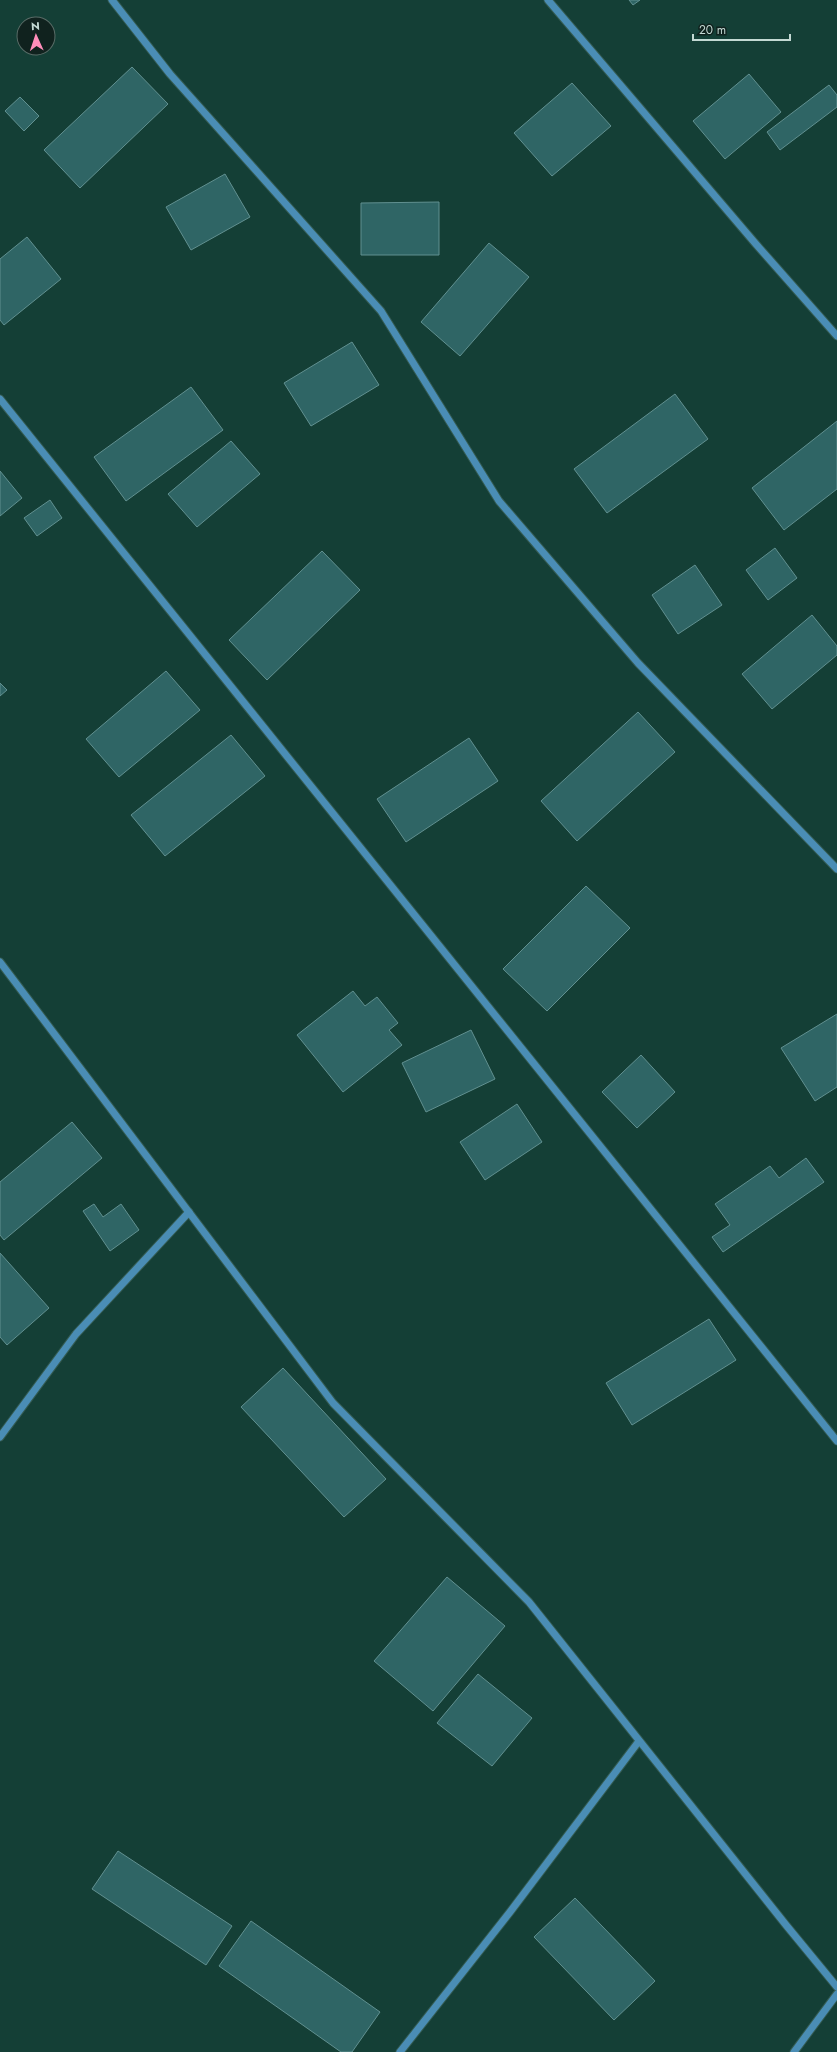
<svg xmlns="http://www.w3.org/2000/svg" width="837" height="2052" viewBox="0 0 837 2052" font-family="Jost,sans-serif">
<rect width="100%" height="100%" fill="#143f36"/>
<!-- building -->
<g fill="#2f6565" stroke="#619090">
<path d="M629,0H640L633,5Z"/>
<path d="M132,67L168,104L80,188L44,150Z"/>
<path d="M749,74L781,112L725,159L693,121Z"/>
<path d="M572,83L611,126L552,176L514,133Z"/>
<path d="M829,85L837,95V107L780,150L767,132Z"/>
<path d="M20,97L39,116L24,131L5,111Z"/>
<path d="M225,174L250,217L191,250L166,207Z"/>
<path d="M439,202V255H361V203Z"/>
<path d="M27,237L61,279L4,325L0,320V259Z"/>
<path d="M489,243L529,277L460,356L421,322Z"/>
<path d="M352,342L379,385L311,426L284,383Z"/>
<path d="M191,387L223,430L126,501L94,457Z"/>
<path d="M675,394L708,439L607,513L574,469Z"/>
<path d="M837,421V489L784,530L752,488Z"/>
<path d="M231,441L260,474L197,527L168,494Z"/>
<path d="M0,471L22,498L0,516Z"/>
<path d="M50,500L62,518L37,536L24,518Z"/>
<path d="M775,548L797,578L768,600L746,570Z"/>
<path d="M322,551L360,590L267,680L229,640Z"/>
<path d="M695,565L722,605L678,634L652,595Z"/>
<path d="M812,615L837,646V655L772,709L742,674Z"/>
<path d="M166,671L200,710L119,777L86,739Z"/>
<path d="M0,683L7,690L0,696Z"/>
<path d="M638,712L675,752L577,841L541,801Z"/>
<path d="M231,735L265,776L165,856L131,815Z"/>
<path d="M469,738L498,781L406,842L377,799Z"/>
<path d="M586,886L630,928L547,1011L503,969Z"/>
<path d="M353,991L365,1006L377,997L398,1023L389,1030L402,1045L343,1092L297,1035Z"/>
<path d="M837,1014V1087L815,1101L781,1048Z"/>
<path d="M471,1030L495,1079L426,1112L402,1063Z"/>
<path d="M641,1055L675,1092L637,1128L602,1092Z"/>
<path d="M517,1104L542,1142L485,1180L460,1142Z"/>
<path d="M72,1122L102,1158L4,1240L0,1235V1182Z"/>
<path d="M806,1158L824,1182L723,1252L712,1237L730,1225L715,1204L770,1166L779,1178Z"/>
<path d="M94,1204L103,1217L121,1204L139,1230L110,1251L83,1211Z"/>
<path d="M0,1253L49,1308L7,1345L0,1337Z"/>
<path d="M709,1319L736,1360L632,1425L606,1383Z"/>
<path d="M283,1368L386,1479L344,1517L241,1407Z"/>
<path d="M447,1577L505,1626L433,1711L374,1661Z"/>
<path d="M478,1674L532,1718L492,1766L437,1723Z"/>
<path d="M118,1851L232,1926L206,1965L92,1889Z"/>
<path d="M575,1898L655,1981L614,2020L534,1937Z"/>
<path d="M251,1921L380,2012L352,2052H341L219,1966Z"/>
</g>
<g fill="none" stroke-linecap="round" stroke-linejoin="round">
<defs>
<g id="minor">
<path d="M112,0L170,74L381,311L499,501L638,663L837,869"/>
<path d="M548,0L755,243L837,336"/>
<path d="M0,399L837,1441"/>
<path d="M0,962L333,1403L529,1602L786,1925L837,1987"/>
<path d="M0,1437L76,1334L189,1212"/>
<path d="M400,2052L510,1912L639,1741"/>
<path d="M794,2052L837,1994"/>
</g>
</defs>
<!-- minor casing -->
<use href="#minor" stroke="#345b52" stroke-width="9"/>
<!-- minor -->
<use href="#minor" stroke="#4a8db5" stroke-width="7"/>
</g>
<!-- north arrow -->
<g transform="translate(36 36) rotate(357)"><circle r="19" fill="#10221e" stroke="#586b66"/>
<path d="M0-3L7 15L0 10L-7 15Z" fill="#ff8eba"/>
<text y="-6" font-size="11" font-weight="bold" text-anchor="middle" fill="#c3d9d3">N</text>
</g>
<!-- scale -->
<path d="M693 34v6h97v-6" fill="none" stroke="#c3d9d3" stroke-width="2"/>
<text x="699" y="34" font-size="12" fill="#c3d9d3" stroke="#10221e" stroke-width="3" paint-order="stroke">20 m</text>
</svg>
